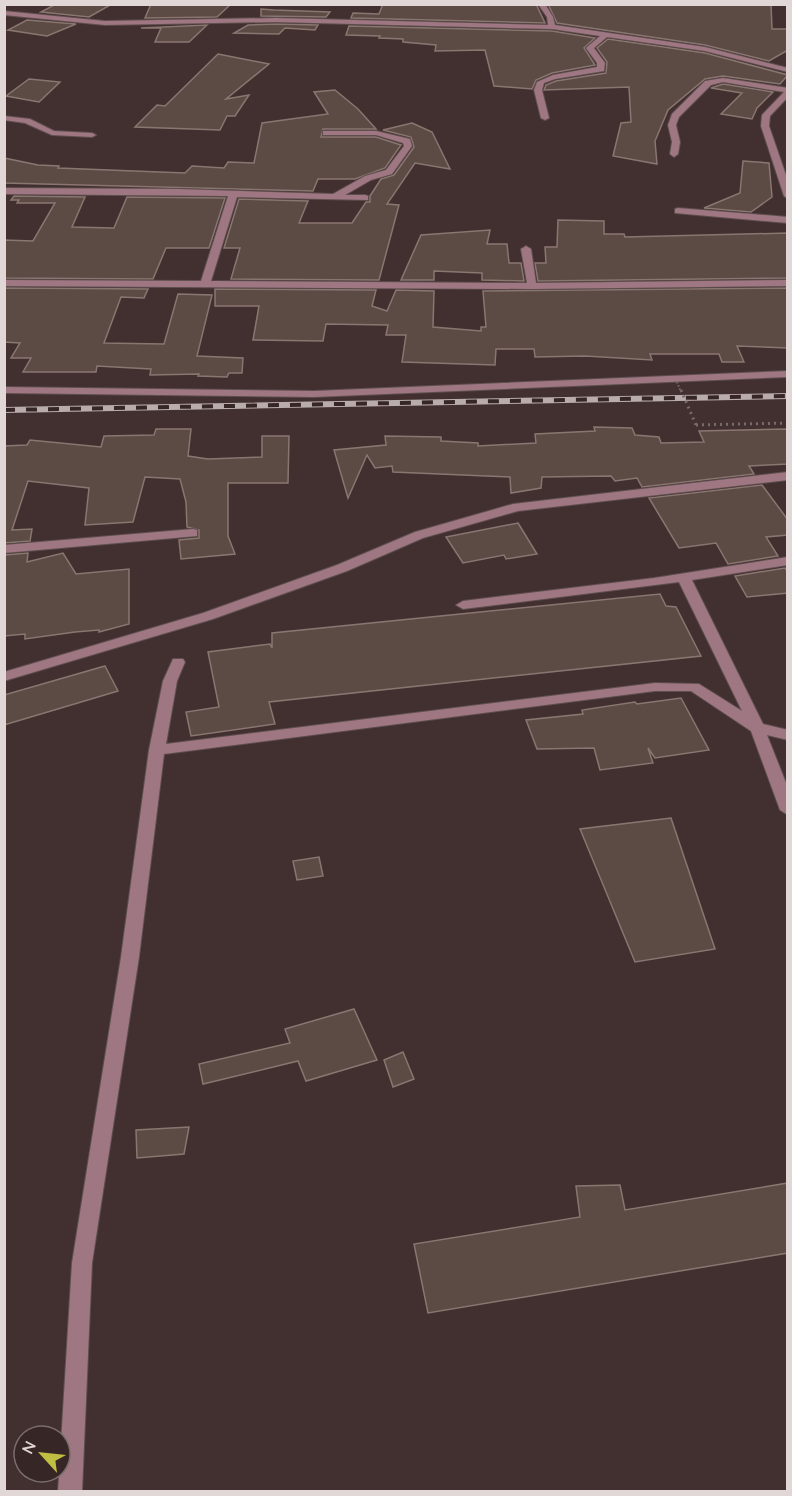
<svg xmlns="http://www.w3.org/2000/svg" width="792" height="1496" viewBox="0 0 792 1496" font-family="Quicksand,sans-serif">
<rect width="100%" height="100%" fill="#423030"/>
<!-- building -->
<g fill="#5c4a45" stroke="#8a7671" stroke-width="1.5">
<path d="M56,4H112L89,17L41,12Z"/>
<path d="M151,4H231L217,17L145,18Z"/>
<path d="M383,4H536L545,23L351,18L353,13L379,14Z"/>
<path d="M548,4H771L772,29H788V50L769,61L705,45L557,23Z"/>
<path d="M261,9L274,10L330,12L326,17L261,16Z"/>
<path d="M27,20L76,24L47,36L8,30Z"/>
<path d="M207,25L189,42H155L161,28H141Z"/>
<path d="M248,25L276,24L318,25L315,30L285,28L279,34L234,33Z"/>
<path d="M349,26L552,31L595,38L584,48L595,65L552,73L536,80L532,89L494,86L485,50L435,51L436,45L403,42V39L379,38L380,36L346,35Z"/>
<path d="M608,39L705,53L788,75L780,84L723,76L705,79L668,110L655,141L657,164L613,156L621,123L631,122L629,87L544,90L546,85L556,81L606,73L607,62L597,48Z"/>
<path d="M218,54L269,64L226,99L249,95L235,116H227L220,130L135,127L157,105L165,106Z"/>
<path d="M29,79L60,82L39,102L6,96Z"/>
<path d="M723,84L773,92L757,108L752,119L721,114L742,93L711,88Z"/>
<path d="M335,90L358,109L376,129H323L321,137H376L401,145L385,168L355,179H318L313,191L4,183V158L38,165L59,166L58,168L185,173L192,166L224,168L228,162L254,163L262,123L328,114L314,92Z"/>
<path d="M412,123L432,132L450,169L415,163L387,204L399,205L379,280L231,279L240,248H224L239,199L308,201L299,223H352L366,202H370V196L381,179L394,175L414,147L411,137L383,130Z"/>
<path d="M743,161L769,163L772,197L751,212L704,208L740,193Z"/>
<path d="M14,196L85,197L72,227L114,228L127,197L225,198L209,248H166L153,279L4,278V240L33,241L55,203H17L19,200H11Z"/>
<path d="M558,220L604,221V234H624L625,237L788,233V278L538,281L535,263H546L545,247H557Z"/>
<path d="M490,230L487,244H507L509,263H521L524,281L482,280V273L434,271V280H401L421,235Z"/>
<path d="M4,288L148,289L144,298L121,297L104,343L164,344L178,294L212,295L197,356L243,358L242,373H229L227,377L198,376L199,374L150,375L151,369L97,366L96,372H23L31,358H11L20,343L4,342Z"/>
<path d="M788,288V348L737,346L744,362H722L719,354H650L652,360L585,356L535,357L534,349H496L495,365L402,362L406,335H386L388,325L326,324L323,341L253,340L259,306H215V289L376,290L372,306L387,311L396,290L434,291L433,327L481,331V327H486L483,291Z"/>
<path d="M594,427L632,428L635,435L659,437L661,443L704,442L699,431L788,429V464L749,466L754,474L642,487L637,478L615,481L611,476L542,477L541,488L511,493L510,477L393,472L392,466L375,468L367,455L348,498L334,450L386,445L385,436L441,437V441L478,443V446L536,443L535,434L595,431Z"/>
<path d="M156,429H191L188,456L208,459L262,457V436H289L288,483H228V536L235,554L181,559L179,540L199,538V530L187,527L186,502L180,479L145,477L133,522L85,525L89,488L28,481L12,530L32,529L30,541L4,543V446L27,445L30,440L101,447L104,436L154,435Z"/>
<path d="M762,485L788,520V535L766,537L778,556L728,564L716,543L679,548L649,498Z"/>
<path d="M518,523L537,554L506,559L504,555L463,563L446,537Z"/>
<path d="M28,553L27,562L63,553L76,574L129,569V624L99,632V630L75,632L25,639V634L4,636V555Z"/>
<path d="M785,568L788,572V593L747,597L735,576Z"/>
<path d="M660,594L666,606L676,607L701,656L269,702L275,724L191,736L186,712L219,707L208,652L270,644L272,648V633Z"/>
<path d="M105,666L118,691L4,725V695Z"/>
<path d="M681,698L709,750L655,758L648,748L653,763L600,770L594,748L537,749L526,720L583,714L582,710L635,702L637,704Z"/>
<path d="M671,818L715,949L635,962L580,829Z"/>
<path d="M319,857L323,876L297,880L293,861Z"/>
<path d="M354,1009L377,1060L306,1081L298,1061L203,1084L199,1064L290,1043L285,1029Z"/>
<path d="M403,1052L414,1079L393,1087L384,1060Z"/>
<path d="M189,1127L184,1154L137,1158L136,1130Z"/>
<path d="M788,1183V1253L428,1313L414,1244L580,1217L576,1186L620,1185L625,1210Z"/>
</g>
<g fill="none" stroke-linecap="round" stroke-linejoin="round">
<defs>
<g id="minor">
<path d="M538,4H545L553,17L555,25L705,47L788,68V72L705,51L607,37L594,48L605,63L604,71L555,79L544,83L542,90L549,118L545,120L541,118L534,90L537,82L553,75L597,67V63L586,48L600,36L552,29L276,22L105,25L4,15V11L105,21L276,18L548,25L547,17Z"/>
<path d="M723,78L788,88V97L770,116L769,126L788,181V199L784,196L761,126L762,115L784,92L723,82L711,85L679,117L676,125L680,142L678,154L674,157L670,154L672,142L668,125L672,114L705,81Z"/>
<path d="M4,116L30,119L54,131L92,133L96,135L92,137L52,135L25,123L4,120Z"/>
<path d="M323,131H376L410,139L412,146L392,174L371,180L345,195H365L368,196V200L237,197L211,281L527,283L521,249L526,246L531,249L536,283L788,280V286L532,289L4,286V280L201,281L228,196L4,194V188L178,189L333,194L365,176L386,170L404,146L403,143L376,135H323Z"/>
<path d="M678,208L788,217V223L675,213V209Z"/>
<path d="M788,371V377L314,397L4,393V387L314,391Z"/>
<path d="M788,472V480L518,511L423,538L347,571L213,619L4,681V672L203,613L337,565L415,532L513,504Z"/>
<path d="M193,529L197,530V536L4,553V545Z"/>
<path d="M788,557V565L692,580L763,724L788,730V740L767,735L788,788V815L780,810L751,731L691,691H655L164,754L139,957L92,1263L82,1492H58L72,1263L121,957L149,750L163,681L173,659H183L185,662L177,681L166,744L655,683L699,684L742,711L679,582L463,609L456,605L463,601L654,578Z"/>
</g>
</defs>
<!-- minor casing -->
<use href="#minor" stroke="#5f4e4e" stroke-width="2"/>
<!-- path -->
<path stroke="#796a6a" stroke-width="3" stroke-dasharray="2 4" stroke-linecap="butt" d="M696,425L788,423"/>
<!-- minor -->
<use href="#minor" fill="#9e7783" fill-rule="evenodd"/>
<defs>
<path id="rail" d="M4,410L788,396"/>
</defs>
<!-- rail casing -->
<use href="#rail" stroke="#b9acac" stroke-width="6"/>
<!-- rail -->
<use href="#rail" stroke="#372626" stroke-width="4" stroke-dasharray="11" stroke-linecap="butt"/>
<!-- path-bridge-far1 -->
<path stroke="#796a6a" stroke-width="2" stroke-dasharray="1.5 2" stroke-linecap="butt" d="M677,382L681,392"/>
<!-- path-bridge -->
<path stroke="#796a6a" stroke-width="3" stroke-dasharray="2 4" stroke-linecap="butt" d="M681,390L696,425"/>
</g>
<!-- border -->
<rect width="792" height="1496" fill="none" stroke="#e2d7d7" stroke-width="12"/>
<!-- north arrow -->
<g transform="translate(42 1454) rotate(297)"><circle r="28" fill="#372626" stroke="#7b6d6d" stroke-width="1.5"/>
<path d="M0-4.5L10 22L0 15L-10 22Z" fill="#bfbe42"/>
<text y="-9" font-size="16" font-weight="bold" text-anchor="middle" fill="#e2d7d7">N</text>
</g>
</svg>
